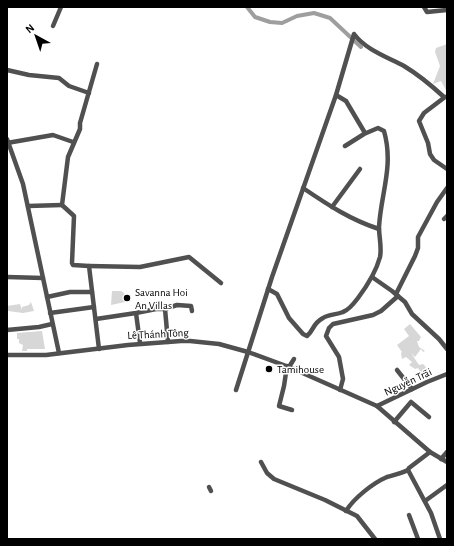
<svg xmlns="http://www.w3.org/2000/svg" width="454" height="546" viewBox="0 0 454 546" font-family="'Alegreya Sans',sans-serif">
<rect width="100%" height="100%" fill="#fff"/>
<!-- green -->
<g fill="#d7d7d7">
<path d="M447,44L446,66L447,92L441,81L433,84L440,66L435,52L436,48Z"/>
<path d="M112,291H121L124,293L125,302L111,305Z"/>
<path d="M31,302L34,311L23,313L8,311L7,314V306L20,304L22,310V307L29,305Z"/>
<path d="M410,324L421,337L419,341H417L419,347L425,351L423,352L421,349L415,357L411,353L419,365L423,364L426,367L424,370L425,375H423L418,368L415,369L409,365L412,362L406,357L402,359L401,353L402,352L397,345L409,336L404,329Z"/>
<path d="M42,331L45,349H27V351H22L23,345L19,343V339H17V333Z"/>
</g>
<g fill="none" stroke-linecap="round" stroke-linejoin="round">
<!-- canal -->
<path stroke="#9e9e9e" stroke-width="4" d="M247,7L255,17L270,22L282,23L297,16L314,13L330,18L361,47"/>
<!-- minor -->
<g stroke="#505050" stroke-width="4.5">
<path d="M424,7L427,12L447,10"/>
<path d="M53,26L61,7"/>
<path d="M97,64L80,123V129L68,157L62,205L74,216L72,263L73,265L89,266L99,349"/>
<path d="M7,70L29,75L59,78L69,86L89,93"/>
<path d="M336,95L346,101L365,133"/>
<path d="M447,97H445L424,113L419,121L428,143L430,154L434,160L447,169"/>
<path d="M7,139L23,184L59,353"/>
<path d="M7,143L53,135L73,142"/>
<path d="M303,188C328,205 351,220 379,229"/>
<path d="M28,206L62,205"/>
<path d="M332,207L360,169"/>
<path d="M444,219L447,216"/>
<path d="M89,266L140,267L189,257L221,283"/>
<path d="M7,277L43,278"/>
<path d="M372,277L392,291L405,302L412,314L439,339L447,349"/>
<path d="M268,289L277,294L289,318L303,334L307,336C315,329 312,324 323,318C329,314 336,315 343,312C349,310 355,302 358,298C367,286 376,272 380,257C382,248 379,237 379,227C381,193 394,166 384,131L378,128L364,134L345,146"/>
<path d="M396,294L415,256L418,248V237L437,202L447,188"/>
<path d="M47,297L70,292H92"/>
<path d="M165,309L168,342"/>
<path d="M50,313L94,307"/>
<path d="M136,313L140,343"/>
<path d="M96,319L136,313L156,309H165L177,305L191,306L192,311"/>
<path d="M7,330L39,327L52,324"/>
<path d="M7,355H46L128,345L181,341H190L219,344L248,352L289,367L377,406L430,452L447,462"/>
<path d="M287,366L284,386L279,406L292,410"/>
<path d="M289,367L294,359"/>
<path d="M397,370L412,389"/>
<path d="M236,390L272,277L336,95L354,34C366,50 387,57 404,66C419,75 432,86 444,97"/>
<path d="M340,390L343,379L339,357L326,336L329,328L333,324L373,315L381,311L398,296"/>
<path d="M377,406L427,382L447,374"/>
<path d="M394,422L411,402L429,417"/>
<path d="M430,452L409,468L408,470L431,513L440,539"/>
<path d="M441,459L447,452"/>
<path d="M261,462L267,473L274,479L325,500L357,516L375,539"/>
<path d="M209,487L211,491"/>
<path d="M425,501L447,485"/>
<path d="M346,511C354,498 373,483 387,477C394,475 402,473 408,470"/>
<path d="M409,515L418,539"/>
</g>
</g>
<!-- markers -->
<g fill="#000" stroke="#fff" stroke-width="1.5">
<circle cx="127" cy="298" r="4"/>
<circle cx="269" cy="369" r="4"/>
</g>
<g text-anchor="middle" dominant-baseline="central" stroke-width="3" stroke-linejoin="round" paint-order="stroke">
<!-- poi labels -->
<g font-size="11" fill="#000" stroke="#fff" text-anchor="start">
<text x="135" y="292">Savanna Hoi<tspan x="135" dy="13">An Villas</tspan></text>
<text x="277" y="369">Tamihouse</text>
</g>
<!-- street labels -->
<g font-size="11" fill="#000" stroke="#fff">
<text transform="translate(158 334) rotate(-3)">Lê Thánh Tông</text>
<text transform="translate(408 382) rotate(-25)">Nguyễn Trãi</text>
</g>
</g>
<!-- border -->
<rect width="454" height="546" fill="none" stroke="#000000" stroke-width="16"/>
<!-- north arrow -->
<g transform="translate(36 36) rotate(320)" stroke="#ffffff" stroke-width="3" paint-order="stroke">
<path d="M0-3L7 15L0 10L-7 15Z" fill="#000000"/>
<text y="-6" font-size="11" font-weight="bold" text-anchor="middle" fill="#000000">N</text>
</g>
</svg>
